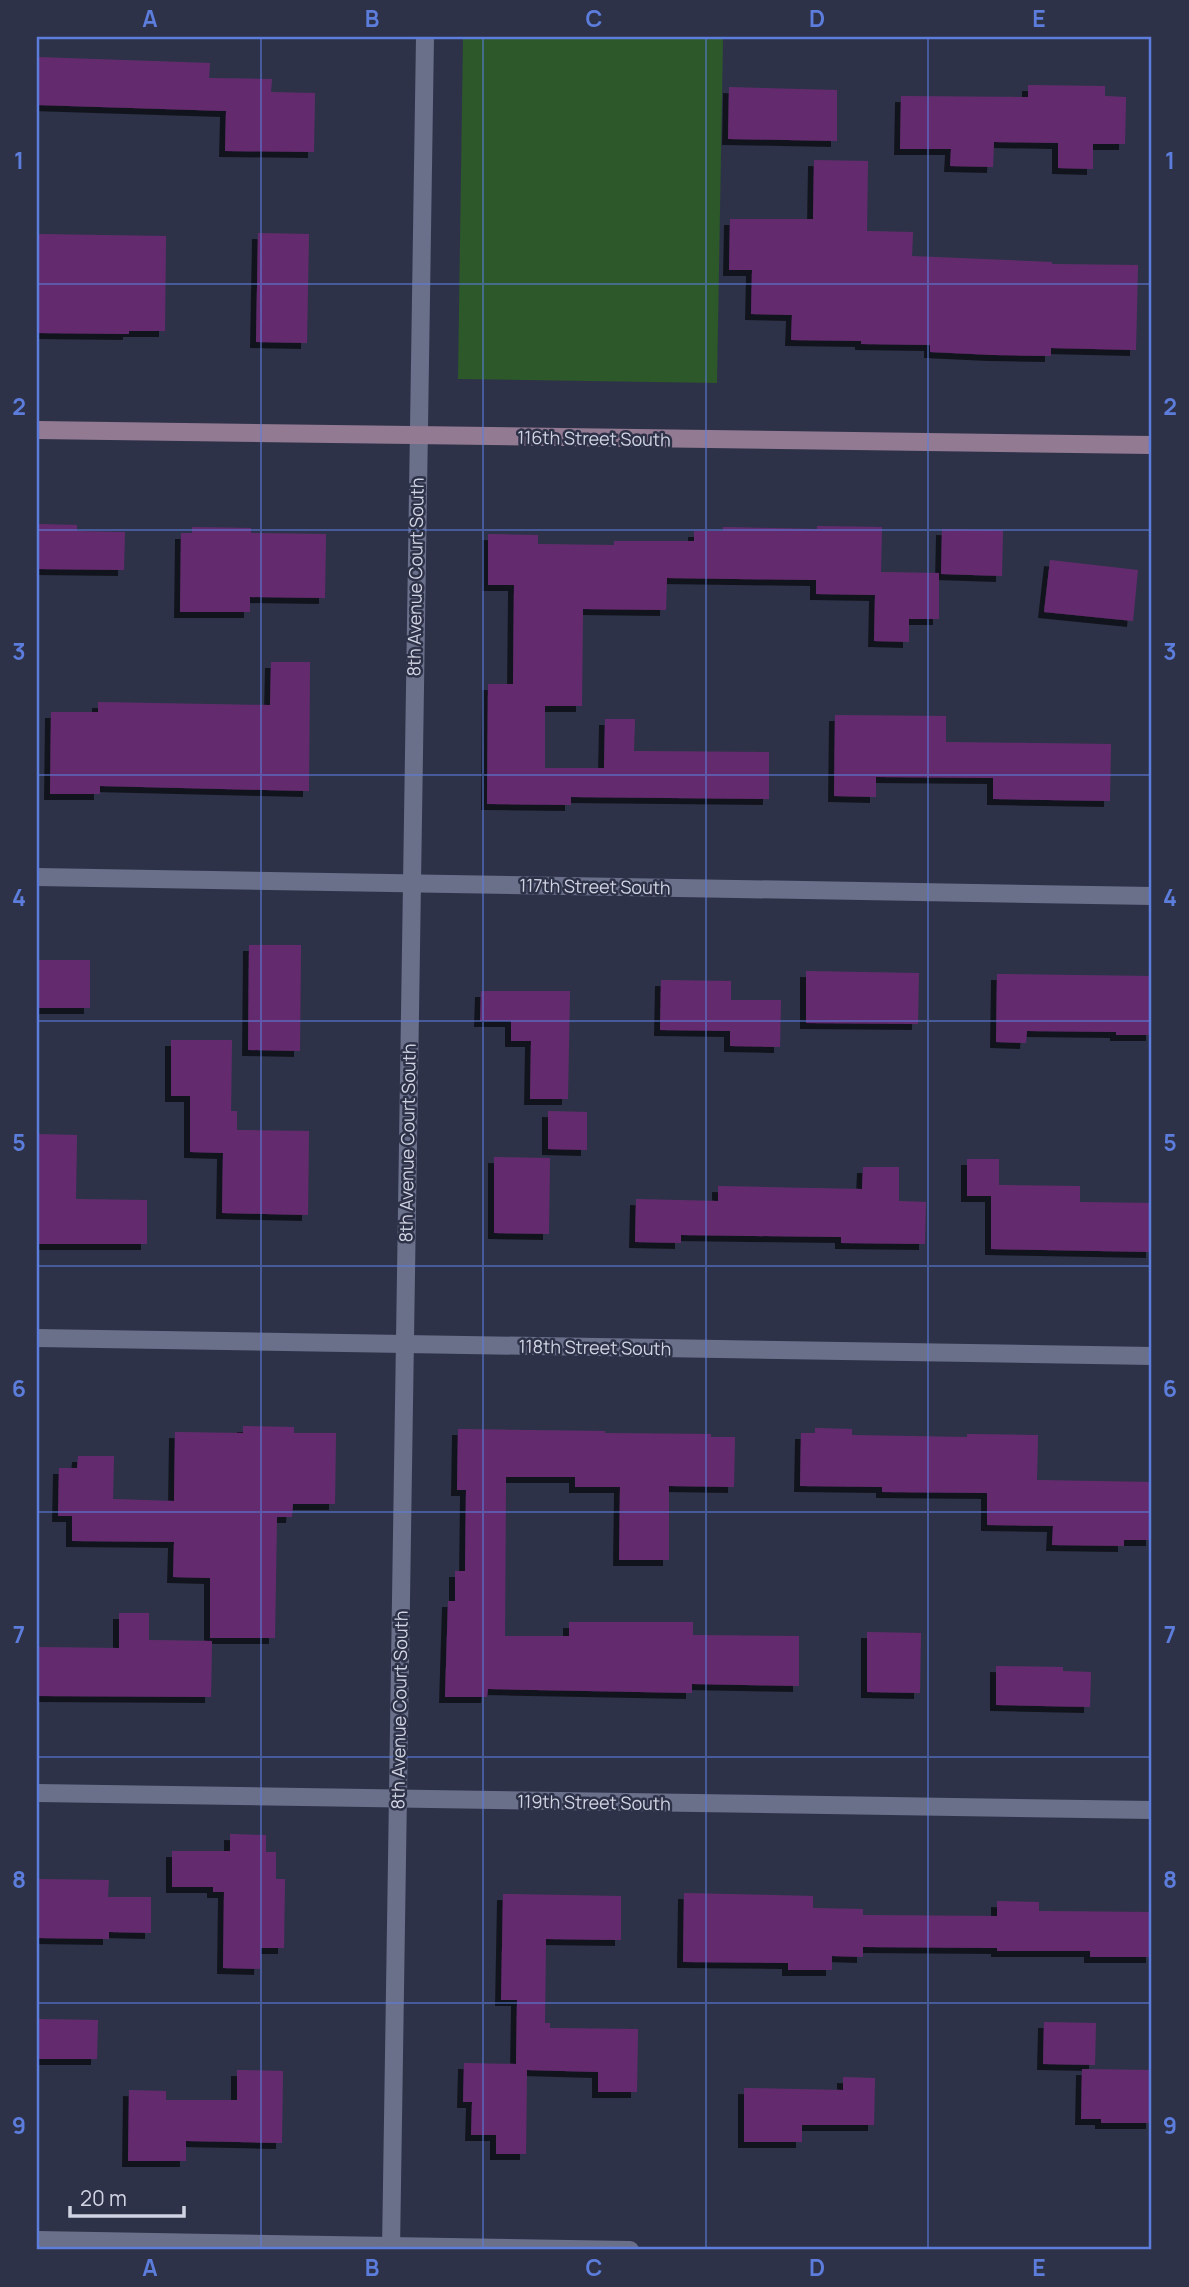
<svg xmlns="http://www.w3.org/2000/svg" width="1189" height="2287" viewBox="0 0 1189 2287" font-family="Manrope,sans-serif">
<defs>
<filter id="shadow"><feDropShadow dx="-6" dy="6" stdDeviation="0" flood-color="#0009"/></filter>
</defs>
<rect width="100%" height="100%" fill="#2e3249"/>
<!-- green -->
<path fill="#2c582a" d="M463,37L723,39L717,383L458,379Z"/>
<!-- building -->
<g fill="#642c6d" filter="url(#shadow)">
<path d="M37,57L210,63L209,78L272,79L271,92L315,93L314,152L225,151L226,111L37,105Z"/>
<path d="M1028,85L1105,86V96L1126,97L1125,144H1093V169L1058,168V143L994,142L993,167L950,166L951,149H900L901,96L1028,97Z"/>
<path d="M729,87L837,90V141L728,139Z"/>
<path d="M814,160L868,161L867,231L913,232L912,256L1052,262V264L1138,265L1136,350L1051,348V356L993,355L930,352V345L861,344V341L791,340L792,315L751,314L752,270H729L730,219H813Z"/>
<path d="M258,233L309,234L307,343L256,342Z"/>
<path d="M37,234L166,236L165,331H129V334L37,333Z"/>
<path d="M37,524L77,525V531L125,532L124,570L37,569Z"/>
<path d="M817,526L882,527L881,572L939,573V619H909V642L874,641L875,595L816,594V580L667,578L666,610L583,609L582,706H545V768H604L605,719H635L634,751L769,752V799L571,797V805L487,804L488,684H513L514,585H488V534L538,535V544L614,545V541H694V531H723V527L817,529Z"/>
<path d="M192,527L251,528V533L326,534L325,598L250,597V612H180L181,533H192Z"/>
<path d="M942,529L1003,530L1002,576L941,574Z"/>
<path d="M1050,560L1138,570L1133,621L1044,612Z"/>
<path d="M271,662H310L309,791L100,786V794H50L51,712H98V702L270,705Z"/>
<path d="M835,715L946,716V742L1111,744L1110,801L993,799V778L876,777V797L834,796Z"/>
<path d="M249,945H301L300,1051L248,1050Z"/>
<rect x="37" y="960" width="53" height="48"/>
<path d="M806,971L919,973L918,1024L806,1023Z"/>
<path d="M997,974L1152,976V1035H1116V1032L1027,1031L1026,1043L996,1042Z"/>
<path d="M661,980L731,981V1000H781L780,1047L730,1046V1031L660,1030Z"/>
<path d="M481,991H570L568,1099H530L531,1041H511V1021H480Z"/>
<path d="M171,1040H232L231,1111H237V1130L309,1131L308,1215L222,1213L223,1153L190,1152V1096H171Z"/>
<path d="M548,1111L587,1112V1150L548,1149Z"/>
<path d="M37,1134L77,1135L76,1199L147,1200V1244H37Z"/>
<path d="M494,1157L550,1158L549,1234L494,1233Z"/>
<path d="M967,1159H999V1185L1080,1186V1202L1152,1203V1252L991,1249V1196H967Z"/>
<path d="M863,1167H899V1201L926,1202L925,1244L841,1243V1237L681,1235V1243L635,1242L636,1199L718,1201V1186L862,1189Z"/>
<path d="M243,1426L294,1427V1433H336L335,1504H293L292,1517H277L275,1638H210V1578L173,1577L174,1542L72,1541V1516H58L59,1468H77L78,1456H114L113,1499L174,1501L175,1432L243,1433Z"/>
<path d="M815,1428L852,1429V1435L967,1437V1434L1038,1435L1037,1480L1152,1482V1540H1124V1546L1052,1545L1053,1526L987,1525V1493L882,1492V1487L800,1486L801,1433H815Z"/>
<path d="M458,1429L605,1431V1433L711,1434V1437H735L734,1487L669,1486V1560H619L620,1487H575V1477H506L505,1636H569V1622H693V1635L799,1636V1686L692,1684V1693L488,1689L487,1697H445L448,1601H455V1571H465L466,1490H457Z"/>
<path d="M119,1613H149V1640L212,1641L211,1697L37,1696V1647L119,1648Z"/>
<path d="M867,1632L921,1633L920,1693L867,1692Z"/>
<path d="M996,1666L1063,1667V1671L1091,1672L1090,1707L996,1705Z"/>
<path d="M230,1834L266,1835V1852H276V1879H285L284,1948H261L260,1969L223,1968L224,1892H213V1887H172V1851H230Z"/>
<path d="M39,1879L109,1880L108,1897H151V1933L109,1932V1939L38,1938Z"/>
<path d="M684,1893L813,1896V1908L863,1909V1915L997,1916V1901L1039,1902V1911L1152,1912V1957H1090V1951H997V1948L863,1947V1957L832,1956V1970H788V1963L683,1962Z"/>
<path d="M503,1894L621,1896V1940L546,1939L545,2023H550V2028L638,2029L637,2092H598V2072L527,2070L526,2154H496V2135H471L472,2102H463L464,2063L516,2064L517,2000H501Z"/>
<path d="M37,2019L98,2020L97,2059H37Z"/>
<path d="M1044,2022L1096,2023L1095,2065L1043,2064Z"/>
<path d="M1082,2069L1152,2070V2123H1101V2119H1081Z"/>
<path d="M237,2070L283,2071L282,2143L186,2141V2161H128L129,2090L166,2091V2100H237Z"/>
<path d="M843,2077L875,2078L874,2125H802V2142H744V2088L843,2090Z"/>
</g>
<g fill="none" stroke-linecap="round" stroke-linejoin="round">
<!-- street -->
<g stroke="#6a708a" stroke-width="18">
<path d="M37,877L1152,896"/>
<path d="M37,1338L1152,1356"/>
<path d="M37,1793L1152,1810"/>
<path d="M37,2240L630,2250"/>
<path d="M391,2250L425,37"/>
</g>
<!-- secondary -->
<path stroke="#937a93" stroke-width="18" d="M37,430L1152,445"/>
</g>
<!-- grid -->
<path fill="none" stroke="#5c7ddc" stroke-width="2" stroke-opacity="0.55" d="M261,37V2250M483,37V2250M706,37V2250M928,37V2250M37,284H1152M37,530H1152M37,775H1152M37,1021H1152M37,1266H1152M37,1512H1152M37,1757H1152M37,2003H1152"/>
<g text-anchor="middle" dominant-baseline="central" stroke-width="5" stroke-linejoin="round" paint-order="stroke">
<!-- street labels -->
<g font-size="18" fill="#d0d4e2" stroke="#2e3249">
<text transform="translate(594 438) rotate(1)">116th Street South</text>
<text transform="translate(415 577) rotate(-89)">8th Avenue Court South</text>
<text transform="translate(595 886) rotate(1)">117th Street South</text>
<text transform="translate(407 1143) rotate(-89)">8th Avenue Court South</text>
<text transform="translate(595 1347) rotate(1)">118th Street South</text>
<text transform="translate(399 1710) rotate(-89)">8th Avenue Court South</text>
<text transform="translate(594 1802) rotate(1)">119th Street South</text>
</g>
</g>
<!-- border -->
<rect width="1189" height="2287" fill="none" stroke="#2e3249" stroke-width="77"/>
<!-- scale -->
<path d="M70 2206v10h114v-10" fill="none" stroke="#d0d4e2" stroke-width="3.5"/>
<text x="80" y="2206" font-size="21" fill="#d0d4e2" stroke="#2e3249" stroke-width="5" paint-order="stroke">20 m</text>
<rect x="38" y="38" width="1112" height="2210" fill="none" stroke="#5c7ddc" stroke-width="2.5"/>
<g font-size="23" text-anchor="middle" font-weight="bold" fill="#5c7ddc">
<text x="150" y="27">A</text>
<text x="372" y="27">B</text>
<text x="594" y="27">C</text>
<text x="817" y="27">D</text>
<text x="1039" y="27">E</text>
<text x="19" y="169">1</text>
<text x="1170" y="169">1</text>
<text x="19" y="415">2</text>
<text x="1170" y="415">2</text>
<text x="19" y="660">3</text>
<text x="1170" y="660">3</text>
<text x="19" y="906">4</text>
<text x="1170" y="906">4</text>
<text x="19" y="1151">5</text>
<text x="1170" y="1151">5</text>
<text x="19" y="1397">6</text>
<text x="1170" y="1397">6</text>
<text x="19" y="1643">7</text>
<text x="1170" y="1643">7</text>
<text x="19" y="1888">8</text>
<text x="1170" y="1888">8</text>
<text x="19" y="2134">9</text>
<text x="1170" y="2134">9</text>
<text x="150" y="2276">A</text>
<text x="372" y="2276">B</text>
<text x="594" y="2276">C</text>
<text x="817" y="2276">D</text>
<text x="1039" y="2276">E</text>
</g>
</svg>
